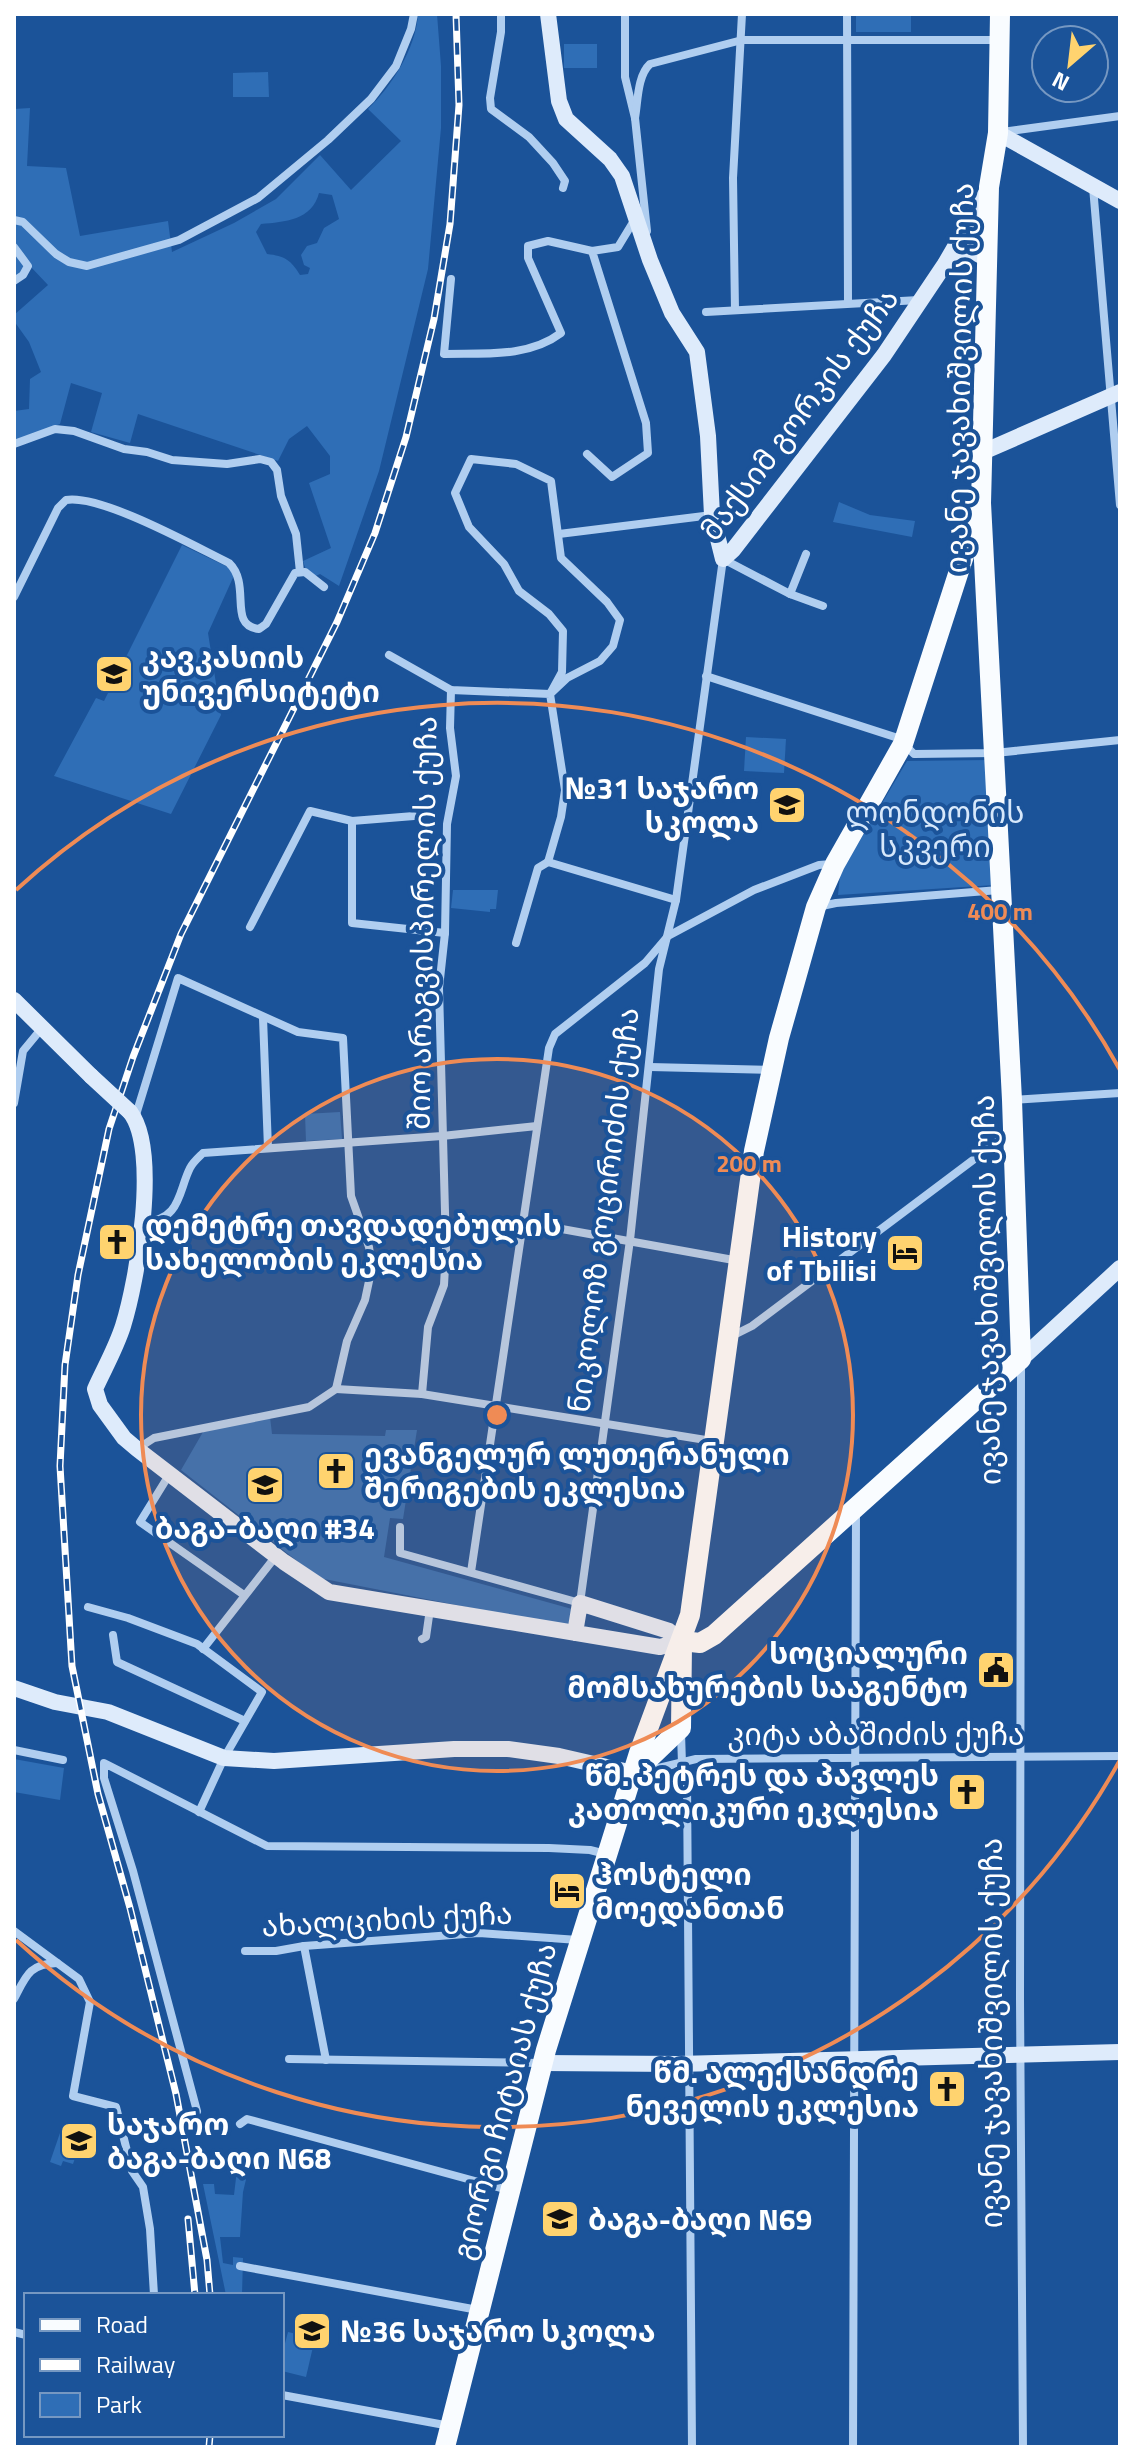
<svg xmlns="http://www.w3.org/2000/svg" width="1134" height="2461" viewBox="0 0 1134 2461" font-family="'Titillium Web','Noto Sans Georgian',sans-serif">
<rect width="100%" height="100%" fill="#1b5399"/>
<!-- green -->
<g fill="#2f6eb6" fill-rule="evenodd">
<path d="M418,14H437L441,66V128L428,269L379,471L339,586L320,574L309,579L303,561L331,548L309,483L330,474V456L307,426L289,439L278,461L138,414L130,443L91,432L102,393L71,383L60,424L14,441V411L29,409L30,379L41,372L29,342L14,321V315L48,285L30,266L14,277V109L30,108L27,166L66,168L80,236L168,221L172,252L234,223L276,199L320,155L351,190L401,141L368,109C392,86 416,48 418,14ZM319,193L332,195L339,219L324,228L317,243L307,246L301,255L304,265L310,268L308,274L300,275C291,260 285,256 267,254L256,232L261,224C285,222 312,220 319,193Z"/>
<rect x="856" y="14" width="55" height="18"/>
<rect x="564" y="44" width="33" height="24"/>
<path d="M268,72L269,97H233V73Z"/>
<path d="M839,502L870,515L915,521L912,537L833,522Z"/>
<path d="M182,545L236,571L208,633L221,715L171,814L54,776L96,698L104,701Z"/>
<path d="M746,737L786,739L784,773L744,771Z"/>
<path d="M990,760L995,885L838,895L840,874L907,761Z"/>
<path d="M453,890H498L496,909H490V912L451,908Z"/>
<path d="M340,1112L342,1139L306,1141L305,1114Z"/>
<path d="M270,1417L272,1434L385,1436L386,1430H417L403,1519L390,1518L384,1557L572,1609L568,1627L319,1578L181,1470L203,1432Z"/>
<path d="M14,1759L64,1768L60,1800L14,1792Z"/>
<path d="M61,2130L82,2137L73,2164L63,2161L61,2166L50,2162Z"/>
<path d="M234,2164L249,2167L243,2192L240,2237H220L223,2263L233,2265V2257L243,2258L242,2295H226L203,2184H214L215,2194L234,2195L236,2178Z"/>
<path d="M288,2332L315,2338L306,2377L282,2371V2355Z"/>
</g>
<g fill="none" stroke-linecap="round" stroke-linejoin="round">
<!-- street -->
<g stroke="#b0cef0" stroke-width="8">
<path d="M501,14V32L490,98L491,109L529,137L553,163L565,181L563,188"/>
<path d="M625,14V77L635,118L647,231"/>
<path d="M847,14L848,303"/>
<path d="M635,118C638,102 637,76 650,64L742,40H999"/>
<path d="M1002,132L1120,116"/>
<path d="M1093,187L1120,505"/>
<path d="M14,220L23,222L56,254L69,262L87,266L179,240L258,198L328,140L371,99L396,66L411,29L414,14"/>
<path d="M14,247L28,266L23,275L14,281"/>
<path d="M451,279L444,354C483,353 528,358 561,333L528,258V246L548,241L592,251"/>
<path d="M735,310L733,178L742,14"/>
<path d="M706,312L919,300"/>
<path d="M14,444L55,429L74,431L124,449L147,452L172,460L227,464L260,459L271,462L277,470L281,496L296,534L300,572"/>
<path d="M587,454L612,477L648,453L646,423L592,251L618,247L635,219"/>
<path d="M559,534L712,515"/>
<path d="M790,594L806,554"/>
<path d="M14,597L58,508L66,500C101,494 194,546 229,563C252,585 227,626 259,629L266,624L295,573L305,572L324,587"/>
<path d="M389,655L451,690L550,694L567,678L600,661L613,646L620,620L607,602L561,558L551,481L516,464L471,459L455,493L469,527L504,564L519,591L549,614L563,631L562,672L550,694L565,790L561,817L548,862"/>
<path d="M706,676L898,738L914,754L995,753L1120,740"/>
<path d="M414,816L352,821V923L445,933"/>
<path d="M548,862L676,900"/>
<path d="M817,907L836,903L999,890"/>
<path d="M250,927L310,811L352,821"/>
<path d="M516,943L538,868L548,862"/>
<path d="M263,1018L268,1148"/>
<path d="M650,1067L772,1070"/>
<path d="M1013,1100L1120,1093"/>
<path d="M14,1103L23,1051L42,1028"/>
<path d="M135,1118L178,978L298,1032L343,1038L351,1196L369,1247L372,1267L365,1300L347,1341L336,1389"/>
<path d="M144,1222C181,1220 178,1192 190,1168C193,1162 199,1157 203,1153L442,1136L537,1126"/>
<path d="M523,1222L739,1261"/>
<path d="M730,1337L752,1326L1009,1133"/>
<path d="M1021,1364L1020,1999L1023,2447"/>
<path d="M336,1389L422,1394L712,1441"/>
<path d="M422,1394L428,1327L444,1285L446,1249L439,988L445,933L447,824L456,776L450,728L451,690"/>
<path d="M137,1449L154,1438L309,1407L336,1389"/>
<path d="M169,1475L140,1522L244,1595"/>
<path d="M400,1527V1553L580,1603L630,1240L659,969L676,900L723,559L790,594L823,606"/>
<path d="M471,1572L549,1048L555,1034L645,963L668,936L754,890L819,865L832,864"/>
<path d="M88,1607L128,1618L197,1644L262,1692L224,1758L199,1812"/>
<path d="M113,1635L117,1662L245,1721"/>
<path d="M422,1639L426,1637L430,1609"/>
<path d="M203,1649L276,1556"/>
<path d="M681,1733L682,1764L687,1781L692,2447"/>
<path d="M14,1750L63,1760"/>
<path d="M642,1772L696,1759L1120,1756"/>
<path d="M14,1931L79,1979L90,2002L73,2096L116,2107L132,2171L143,2187L150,2229L154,2295"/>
<path d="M304,1946L326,2060"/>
<path d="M245,1951H276L304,1946L479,1933L578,1940"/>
<path d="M14,1999C26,1976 29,1964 57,1963"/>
<path d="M289,2059L540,2063"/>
<path d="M197,2111L133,1871L104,1778V1763L267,1846L549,1848L590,1850L606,1854"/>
<path d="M240,2124L247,2119L508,2190"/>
<path d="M240,2266L478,2310"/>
<path d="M14,2332L26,2335"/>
<path d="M282,2395L450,2426"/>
<path d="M853,2447L856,1512"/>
</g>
<!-- secondary -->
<g stroke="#deebfb" stroke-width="16">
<path d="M548,14L559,101L566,119L610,159L622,176L650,260L672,313L697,352L708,436L712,515L723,559L733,550L884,355L945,264L989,188"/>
<path d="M998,133L1120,201"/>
<path d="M946,263L972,251L987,259"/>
<path d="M983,452L1120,392"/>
<path d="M14,1000L91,1076"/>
<path d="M130,1112C160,1150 137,1282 123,1326C116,1348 104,1369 95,1389L100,1405L124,1438L137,1449L284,1562L329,1592L660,1647L682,1641L669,1631L580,1603L575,1633"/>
<path d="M1021,1359L1120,1268"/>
<path d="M14,1688L55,1702L108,1712L224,1758L274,1761L454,1749H508L559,1756L633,1773"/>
<path d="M542,2063L678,2064L1120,2052"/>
</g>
<!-- primary -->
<g stroke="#f9fcff" stroke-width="20">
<path d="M682,1641L700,1643L714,1635L1021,1359L1012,1100L981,503L989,187L998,133L1000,14"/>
<path d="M635,1772L681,1728L682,1645"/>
<path d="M445,2447L546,2050L639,1753L690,1615L754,1151L779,1038L796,978L816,907L835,864L903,744L981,503"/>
</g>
<defs>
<g id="rail">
<path d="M188,2219L195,2295"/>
<path d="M210,2295L207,2260L176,2094L130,1908L98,1794L72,1666L60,1466L65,1365L78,1275L109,1129L133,1057L181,934L337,622L375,533L406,437L434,319L450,224L459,105L456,14"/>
<path d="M209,2447L210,2435"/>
</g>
</defs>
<!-- rail casing -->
<use href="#rail" stroke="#fff" stroke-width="7"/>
<!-- rail -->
<use href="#rail" stroke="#1b5399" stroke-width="4" stroke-dasharray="12" stroke-linecap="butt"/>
<!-- secondary-bridge -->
<path stroke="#deebfb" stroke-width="16" d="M91,1076L130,1112"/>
</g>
<!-- distance rings -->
<circle cx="497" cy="1415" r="356" fill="#ef8b55" fill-opacity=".12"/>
<g fill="none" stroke="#ef8b55" stroke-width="4">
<circle cx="497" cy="1415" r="356"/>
<path d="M1120 1760A712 712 0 0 1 16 1940M16 890A712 712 0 0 1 1120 1070"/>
</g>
<!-- icons -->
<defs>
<symbol id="university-square" viewBox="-11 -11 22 22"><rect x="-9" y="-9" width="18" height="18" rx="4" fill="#ffd36f" stroke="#1b5399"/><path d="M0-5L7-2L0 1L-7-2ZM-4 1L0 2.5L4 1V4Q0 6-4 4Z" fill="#111"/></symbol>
<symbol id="school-square" viewBox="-11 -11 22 22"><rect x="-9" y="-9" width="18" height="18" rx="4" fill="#ffd36f" stroke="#1b5399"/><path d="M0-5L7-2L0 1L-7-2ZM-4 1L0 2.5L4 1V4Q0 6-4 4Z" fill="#111"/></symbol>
<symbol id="church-square" viewBox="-11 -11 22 22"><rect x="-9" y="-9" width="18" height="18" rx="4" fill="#ffd36f" stroke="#1b5399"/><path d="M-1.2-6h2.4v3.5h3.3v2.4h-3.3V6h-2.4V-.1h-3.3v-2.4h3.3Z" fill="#111"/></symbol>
<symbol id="hotel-square" viewBox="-11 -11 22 22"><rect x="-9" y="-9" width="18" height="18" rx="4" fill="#ffd36f" stroke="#1b5399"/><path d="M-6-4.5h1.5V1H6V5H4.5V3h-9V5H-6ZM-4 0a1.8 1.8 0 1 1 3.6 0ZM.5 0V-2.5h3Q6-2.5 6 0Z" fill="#111"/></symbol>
<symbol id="civic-square" viewBox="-11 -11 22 22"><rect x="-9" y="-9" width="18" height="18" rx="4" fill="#ffd36f" stroke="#1b5399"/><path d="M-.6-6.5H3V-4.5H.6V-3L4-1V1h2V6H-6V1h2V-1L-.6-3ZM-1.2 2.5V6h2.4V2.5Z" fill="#111"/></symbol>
</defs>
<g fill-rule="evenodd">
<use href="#university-square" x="92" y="652" width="44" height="44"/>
<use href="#school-square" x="765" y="783" width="44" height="44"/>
<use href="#church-square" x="95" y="1220" width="44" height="44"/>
<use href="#hotel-square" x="883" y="1231" width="44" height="44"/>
<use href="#church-square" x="314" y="1449" width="44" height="44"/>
<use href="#school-square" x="243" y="1463" width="44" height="44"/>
<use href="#civic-square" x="974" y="1648" width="44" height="44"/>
<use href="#church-square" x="945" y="1770" width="44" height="44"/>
<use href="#hotel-square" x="545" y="1869" width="44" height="44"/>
<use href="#church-square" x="925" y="2067" width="44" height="44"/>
<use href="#school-square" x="57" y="2119" width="44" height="44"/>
<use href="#school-square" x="538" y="2197" width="44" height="44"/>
<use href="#school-square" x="290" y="2309" width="44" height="44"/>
</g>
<g text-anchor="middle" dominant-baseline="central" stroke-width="8" stroke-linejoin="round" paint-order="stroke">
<!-- street labels -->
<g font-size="30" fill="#fff" stroke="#1b5399">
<text transform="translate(959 378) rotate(-89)">ივანე ჯავახიშვილის ქუჩა</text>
<text transform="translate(799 414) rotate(-53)">მაქსიმ გორკის ქუჩა</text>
<text transform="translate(422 923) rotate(-89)">შიო არაგვისპირელის ქუჩა</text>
<text transform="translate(603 1210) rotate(-83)">ნიკოლოზ გოცირიძის ქუჩა</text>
<text transform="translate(986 1290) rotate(-91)">ივანე ჯავახიშვილის ქუჩა</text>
<text x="876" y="1734">კიტა აბაშიძის ქუჩა</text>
<text transform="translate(387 1919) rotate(-3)">ახალციხის ქუჩა</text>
<text transform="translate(991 2033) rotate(-90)">ივანე ჯავახიშვილის ქუჩა</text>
<text transform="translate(504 2101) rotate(-75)">გიორგი ჩიტაიას ქუჩა</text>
</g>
<!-- poi labels -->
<g font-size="30" font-weight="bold" fill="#fff" stroke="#1b5399" text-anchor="start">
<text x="142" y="657">კავკასიის<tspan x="142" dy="34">უნივერსიტეტი</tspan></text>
<text x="759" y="788" text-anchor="end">№31 საჯარო<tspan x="759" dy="34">სკოლა</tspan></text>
<text x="145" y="1225">დემეტრე თავდადებულის<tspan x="145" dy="34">სახელობის ეკლესია</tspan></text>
<text x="877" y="1236" text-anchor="end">History<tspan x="877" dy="34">of Tbilisi</tspan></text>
<text x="364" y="1454">ევანგელურ ლუთერანული<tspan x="364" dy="34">შერიგების ეკლესია</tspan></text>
<text x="265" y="1528" text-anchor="middle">ბაგა-ბაღი #34</text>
<text x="968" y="1653" text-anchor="end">სოციალური<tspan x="968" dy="34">მომსახურების სააგენტო</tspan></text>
<text x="939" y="1775" text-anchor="end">წმ. პეტრეს და პავლეს<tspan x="939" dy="34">კათოლიკური ეკლესია</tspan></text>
<text x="595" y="1874">ჰოსტელი<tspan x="595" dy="34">მოედანთან</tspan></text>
<text x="919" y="2072" text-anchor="end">წმ. ალექსანდრე<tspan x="919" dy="34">ნეველის ეკლესია</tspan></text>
<text x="107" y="2124">საჯარო<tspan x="107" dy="34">ბაგა-ბაღი N68</tspan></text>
<text x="588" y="2219">ბაგა-ბაღი N69</text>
<text x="340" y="2331">№36 საჯარო სკოლა</text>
</g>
<!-- park labels -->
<g font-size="30" fill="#d7e8fb" stroke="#1b5399">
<text x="935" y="812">ლონდონის<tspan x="935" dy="34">სკვერი</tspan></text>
</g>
</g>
<circle cx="497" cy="1415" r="12" fill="#ef8b55" stroke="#1b5399" stroke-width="4"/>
<g font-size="24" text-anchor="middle" font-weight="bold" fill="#ef8b55" stroke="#1b5399" stroke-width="8" stroke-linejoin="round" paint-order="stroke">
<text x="1000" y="920">400 m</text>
<text x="749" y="1172">200 m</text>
</g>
<!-- border -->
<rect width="1134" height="2461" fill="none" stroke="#ffffff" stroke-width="32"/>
<!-- legend -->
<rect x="24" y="2293" width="260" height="144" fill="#1b5399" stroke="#7698c2" stroke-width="2"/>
<rect x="40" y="2319" width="40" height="12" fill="#f9fcff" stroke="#7698c2" stroke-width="2"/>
<text x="96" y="2333" font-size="24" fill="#ffffff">Road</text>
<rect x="40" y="2359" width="40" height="12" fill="#ffffff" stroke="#7698c2" stroke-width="2"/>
<text x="96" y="2373" font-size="24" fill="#ffffff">Railway</text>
<rect x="40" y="2393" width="40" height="24" fill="#2f6eb6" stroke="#7698c2" stroke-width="2"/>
<text x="96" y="2413" font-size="24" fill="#ffffff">Park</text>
<!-- north arrow -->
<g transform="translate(1070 64) rotate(208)"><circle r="38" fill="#1b5399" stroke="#7698c2" stroke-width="2"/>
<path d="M0-6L14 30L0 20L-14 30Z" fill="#ffd36f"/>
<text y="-12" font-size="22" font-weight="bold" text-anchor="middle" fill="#ffffff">N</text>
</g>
</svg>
